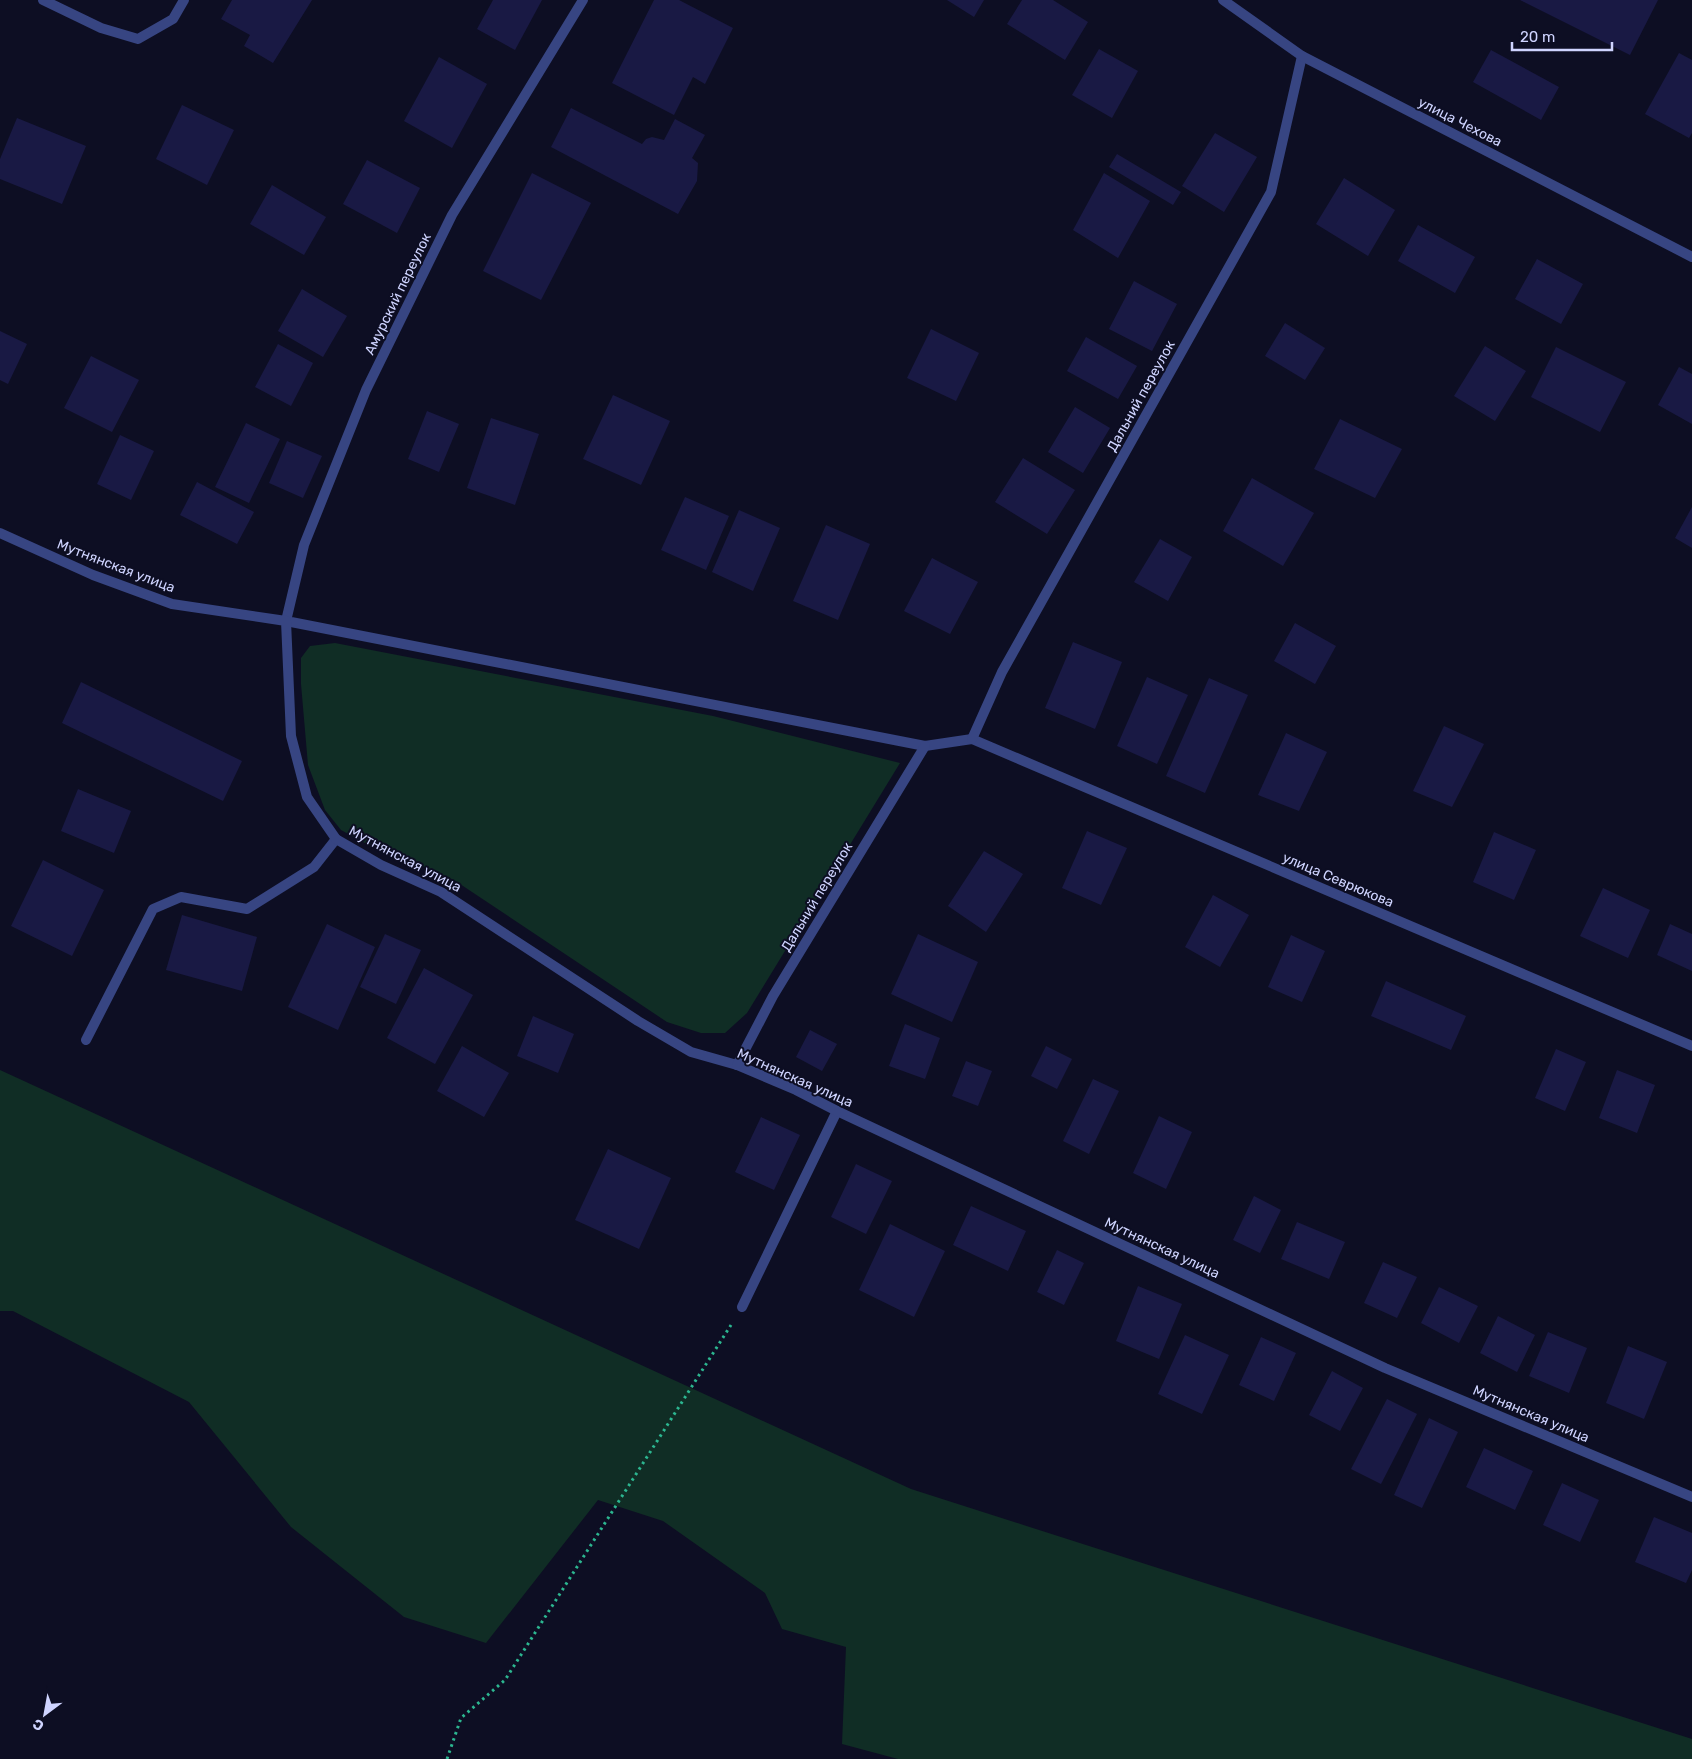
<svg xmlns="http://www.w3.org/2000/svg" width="1692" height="1759" viewBox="0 0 1692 1759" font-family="Rubik,sans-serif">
<rect width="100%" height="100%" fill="#0d0e23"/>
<!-- green -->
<g fill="#102d25">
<path d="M335,643L713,716L900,763L747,1013L725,1033H701L667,1022L454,880L408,860L374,848L341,830L325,810L308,765L301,684V658L310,646Z"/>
<path d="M0,1070L911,1489L1692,1739V1759H898L842,1744L846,1647L782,1629L765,1593L663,1521L598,1500L486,1643L404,1617L291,1527L189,1402L13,1311H0Z"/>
</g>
<!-- building -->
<g fill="#191944">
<path d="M232,0H312L273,63L244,46L250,35L221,19Z"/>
<path d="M493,0H542L515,50L477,29Z"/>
<path d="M654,0H679L733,28L705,84L693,77L674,115L612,83Z"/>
<path d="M947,0H984L974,17Z"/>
<path d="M1022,0H1053L1088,22L1065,60L1007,24Z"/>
<path d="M1520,0H1658L1630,55Z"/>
<path d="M1099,49L1138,71L1112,118L1072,95Z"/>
<path d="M1491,50L1559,87L1541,120L1473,82Z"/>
<path d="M1679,53L1692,60V133L1689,138L1645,114Z"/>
<path d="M439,57L487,84L452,148L404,121Z"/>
<path d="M182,105L234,130L207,185L156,159Z"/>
<path d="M571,108L642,144L646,139L652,137L664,140L675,119L705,135L692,158L698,163L697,181L678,214L551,147Z"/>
<path d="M17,118L86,146L62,204L0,179V159Z"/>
<path d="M1215,133L1257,157L1224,212L1182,186Z"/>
<path d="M1117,154L1181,192L1173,205L1109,167Z"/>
<path d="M367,160L420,188L397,233L343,204Z"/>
<path d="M532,173L591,203L541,300L483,271Z"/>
<path d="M1104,173L1150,201L1118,258L1073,230Z"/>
<path d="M1344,178L1395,210L1368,256L1316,224Z"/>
<path d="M272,185L326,217L304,255L250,224Z"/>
<path d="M1418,225L1475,257L1455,293L1398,261Z"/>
<path d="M1537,259L1583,284L1561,324L1515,299Z"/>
<path d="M1134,281L1177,304L1152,351L1109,329Z"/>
<path d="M302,289L347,316L323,357L278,331Z"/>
<path d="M1285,323L1325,348L1305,380L1265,356Z"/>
<path d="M931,329L979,353L956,401L907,378Z"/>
<path d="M0,331L27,344L8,384L0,380Z"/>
<path d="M1086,337L1137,366L1118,399L1067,371Z"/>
<path d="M278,344L313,363L291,406L255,387Z"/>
<path d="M1485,346L1526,371L1495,421L1454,396Z"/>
<path d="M1556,347L1626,382L1600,432L1531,397Z"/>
<path d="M91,356L139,380L112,432L64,408Z"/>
<path d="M1679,367L1692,374V424L1658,405Z"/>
<path d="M613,395L670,421L641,485L583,459Z"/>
<path d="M1075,407L1110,428L1083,473L1048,452Z"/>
<path d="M427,411L459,424L439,472L408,459Z"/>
<path d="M491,418L539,434L515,505L467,488Z"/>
<path d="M1340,419L1402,449L1375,498L1314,469Z"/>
<path d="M246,423L280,439L249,503L215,487Z"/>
<path d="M120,435L154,451L131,500L97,484Z"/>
<path d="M287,441L322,456L303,498L269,483Z"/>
<path d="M1023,458L1075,490L1047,534L995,502Z"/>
<path d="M1252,478L1314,513L1283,566L1223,531Z"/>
<path d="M197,482L254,512L237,544L180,515Z"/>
<path d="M685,497L729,516L706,570L661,550Z"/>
<path d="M1692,507V548L1675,538Z"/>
<path d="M739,510L780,528L753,591L712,572Z"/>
<path d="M826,525L870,544L838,620L793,601Z"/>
<path d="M1160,539L1192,557L1168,601L1134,582Z"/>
<path d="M932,558L978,582L950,634L904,611Z"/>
<path d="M1295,623L1336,646L1315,684L1274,661Z"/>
<path d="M1073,642L1122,662L1095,729L1045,708Z"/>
<path d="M1147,677L1188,695L1157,764L1117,746Z"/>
<path d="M1209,678L1248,695L1205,793L1166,776Z"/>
<path d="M81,682L242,761L223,801L62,723Z"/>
<path d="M1444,726L1484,744L1452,807L1413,791Z"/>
<path d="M1286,733L1327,752L1299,811L1258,795Z"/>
<path d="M78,789L131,811L114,853L61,831Z"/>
<path d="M1087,831L1127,848L1101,905L1062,888Z"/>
<path d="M1494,832L1536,850L1514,900L1473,882Z"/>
<path d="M984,851L1023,874L986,932L948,906Z"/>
<path d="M43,860L104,890L72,956L11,926Z"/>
<path d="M1603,888L1650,910L1628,958L1580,936Z"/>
<path d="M1213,895L1249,915L1220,967L1185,947Z"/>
<path d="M182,915L257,937L242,991L166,970Z"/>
<path d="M327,924L375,947L338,1030L288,1007Z"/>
<path d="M1670,924L1692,934V971L1657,955Z"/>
<path d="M385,934L421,950L396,1004L360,987Z"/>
<path d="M918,934L978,962L952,1022L891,994Z"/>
<path d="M1291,935L1325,951L1302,1002L1268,987Z"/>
<path d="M424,968L473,995L435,1064L387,1038Z"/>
<path d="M1386,981L1466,1016L1451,1050L1371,1016Z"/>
<path d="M533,1016L574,1034L558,1073L517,1056Z"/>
<path d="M905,1024L940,1038L925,1079L889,1066Z"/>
<path d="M810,1030L837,1044L822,1071L796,1057Z"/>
<path d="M462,1046L509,1073L484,1117L437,1091Z"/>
<path d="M1046,1046L1072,1059L1057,1089L1031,1076Z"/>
<path d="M1556,1049L1586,1062L1565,1111L1535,1098Z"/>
<path d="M966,1061L992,1071L978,1106L952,1096Z"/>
<path d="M1617,1070L1655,1085L1637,1133L1599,1118Z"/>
<path d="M1093,1079L1119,1091L1089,1154L1063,1141Z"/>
<path d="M1159,1116L1192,1132L1166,1189L1133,1173Z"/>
<path d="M761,1117L800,1135L774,1190L735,1172Z"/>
<path d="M608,1149L671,1178L639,1249L575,1220Z"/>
<path d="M856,1164L892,1181L866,1234L831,1217Z"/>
<path d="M1254,1196L1281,1210L1260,1253L1233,1240Z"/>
<path d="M971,1206L1026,1231L1008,1271L953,1245Z"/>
<path d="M1297,1222L1345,1242L1329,1279L1281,1259Z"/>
<path d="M890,1224L945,1251L914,1317L859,1290Z"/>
<path d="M1057,1250L1084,1263L1064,1305L1037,1292Z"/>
<path d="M1383,1262L1417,1277L1397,1318L1364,1303Z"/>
<path d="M1138,1286L1182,1304L1159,1359L1116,1341Z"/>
<path d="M1439,1287L1478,1306L1459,1343L1421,1323Z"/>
<path d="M1498,1316L1535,1335L1517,1372L1480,1353Z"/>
<path d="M1548,1332L1587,1348L1569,1393L1529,1376Z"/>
<path d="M1185,1335L1229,1355L1202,1414L1158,1394Z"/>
<path d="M1261,1337L1296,1353L1274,1401L1239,1385Z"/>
<path d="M1628,1346L1667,1362L1644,1419L1606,1403Z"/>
<path d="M1332,1371L1363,1388L1340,1431L1309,1415Z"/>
<path d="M1387,1399L1417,1414L1381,1484L1351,1469Z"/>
<path d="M1429,1418L1458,1432L1422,1508L1394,1495Z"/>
<path d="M1484,1448L1533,1471L1515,1510L1466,1487Z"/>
<path d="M1562,1483L1599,1500L1580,1542L1543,1525Z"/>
<path d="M1654,1517L1692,1533V1570L1686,1583L1635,1562Z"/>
</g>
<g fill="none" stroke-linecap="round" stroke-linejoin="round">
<!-- path -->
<path stroke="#2cb690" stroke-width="3" stroke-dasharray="2.5 4" stroke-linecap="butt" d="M447,1759L461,1718L505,1680L731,1325"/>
<!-- service -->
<g stroke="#374582" stroke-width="10">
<path d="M86,1040L153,909L181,897L247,909L314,867L336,839"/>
<path d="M742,1307L837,1111"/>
</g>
<!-- minor -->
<g stroke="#374582" stroke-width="10">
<path d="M43,0L101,28L138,39L173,19L184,0"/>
<path d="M583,0L452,215L366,390L304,545L286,621L925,746L972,739"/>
<path d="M0,533L93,575L172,604L286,621L291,736L307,797L336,839L381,865L441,892L638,1021L691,1052L737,1065L796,1090L837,1111L1385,1368L1692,1497"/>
<path d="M972,739L1692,1046"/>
<path d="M972,739L1002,672L1271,192L1302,56"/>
<path d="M737,1065L773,996L925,746"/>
</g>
<!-- tertiary -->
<path stroke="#374582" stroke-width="10" d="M1223,0L1302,56L1692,257"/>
</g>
<g text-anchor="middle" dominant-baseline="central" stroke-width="4" stroke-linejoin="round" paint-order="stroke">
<!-- street labels -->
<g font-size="14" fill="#cfd4ff" stroke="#0d0e23">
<text transform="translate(1460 122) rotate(27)">улица Чехова</text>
<text transform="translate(398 294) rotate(-64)">Амурский переулок</text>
<text transform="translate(1141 396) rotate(-61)">Дальний переулок</text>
<text transform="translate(116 566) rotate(21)">Мутнянская улица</text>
<text transform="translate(405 859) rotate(28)">Мутнянская улица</text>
<text transform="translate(1338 880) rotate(23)">улица Севрюкова</text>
<text transform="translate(817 897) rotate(-59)">Дальний переулок</text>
<text transform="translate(795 1078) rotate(24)">Мутнянская улица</text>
<text transform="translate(1162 1248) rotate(25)">Мутнянская улица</text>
<text transform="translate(1531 1414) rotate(23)">Мутнянская улица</text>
</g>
</g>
<!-- north arrow -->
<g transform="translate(45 1714) rotate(212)" stroke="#0d0e23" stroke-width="4" paint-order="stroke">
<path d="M0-4L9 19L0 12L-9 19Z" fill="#cfd4ff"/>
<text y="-8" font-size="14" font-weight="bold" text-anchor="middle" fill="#cfd4ff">С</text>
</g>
<!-- scale -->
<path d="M1512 42v8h100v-8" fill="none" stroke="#cfd4ff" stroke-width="2.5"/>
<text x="1520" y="42" font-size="15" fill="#cfd4ff" stroke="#0d0e23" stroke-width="4" paint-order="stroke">20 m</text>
</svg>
